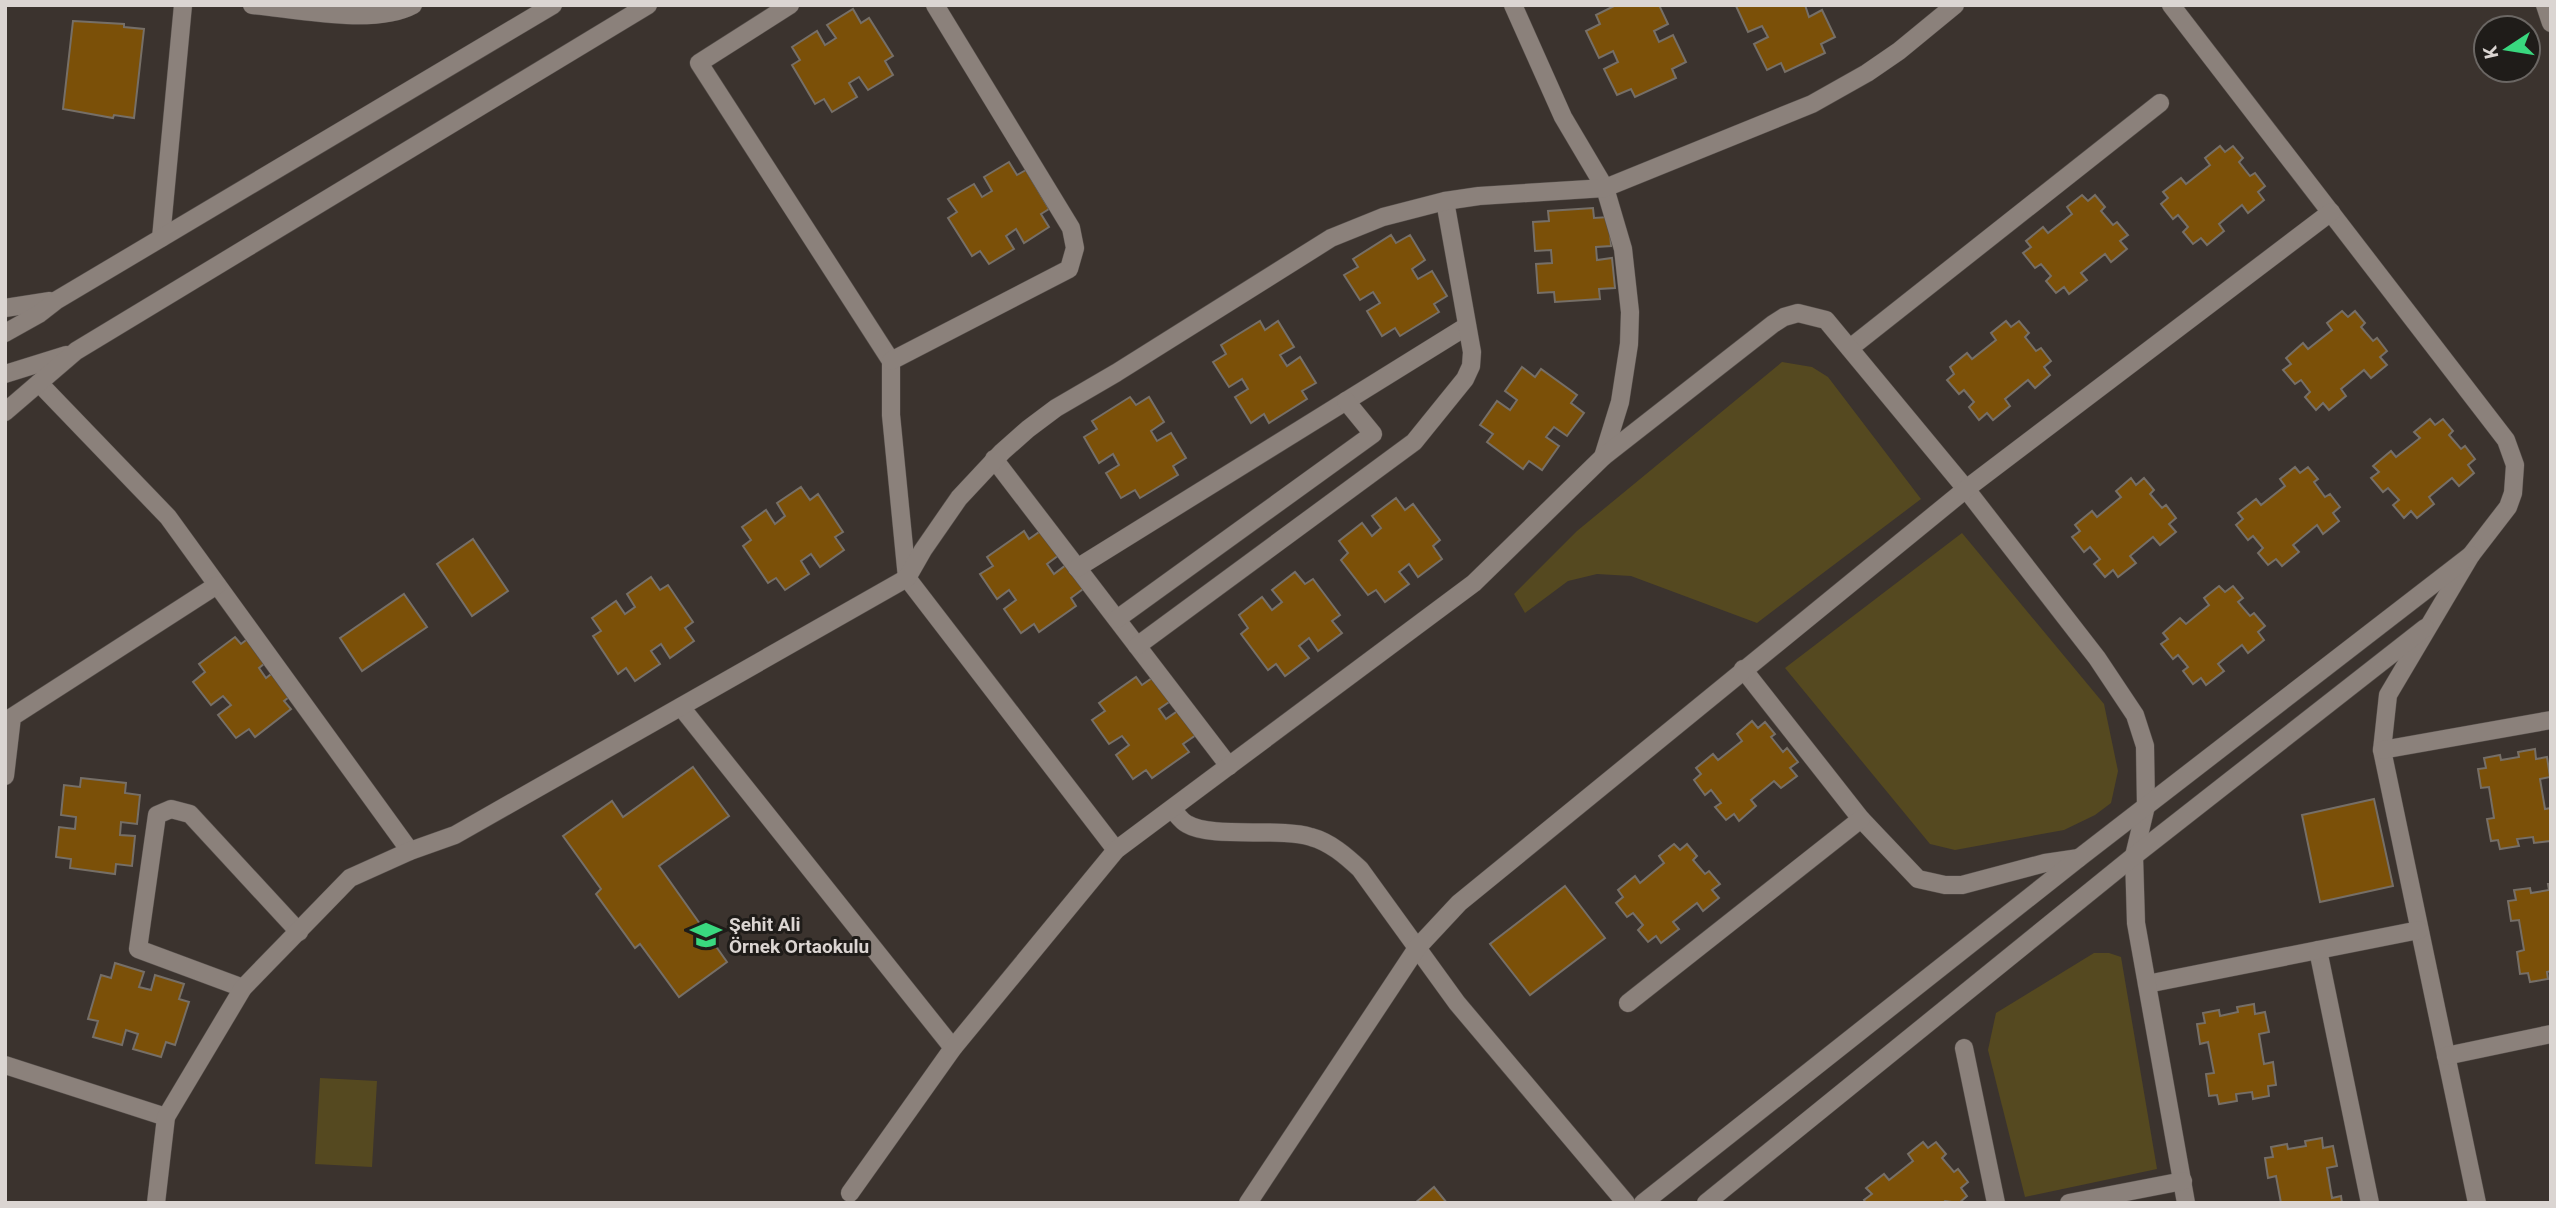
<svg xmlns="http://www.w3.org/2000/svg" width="2556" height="1208" viewBox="0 0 2556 1208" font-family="Roboto,sans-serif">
<rect width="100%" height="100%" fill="#3b332e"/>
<!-- green -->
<g fill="#554920">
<path d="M1782,362L1812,367L1828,377L1921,499L1757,623L1631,576L1597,574L1568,581L1525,613L1514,594L1577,531Z"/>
<path d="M1962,533L2104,704L2118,771L2111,803L2095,815L2064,830L1955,850L1930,844L1785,668Z"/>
<path d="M2094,953H2109L2121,957L2157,1169L2025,1197L1988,1050L1996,1013Z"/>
<path d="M320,1078L377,1081L372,1167L315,1164Z"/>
</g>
<!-- building -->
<g fill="#7b5008" stroke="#766f67" stroke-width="2">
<path d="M1616,5H1659L1668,24L1654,31L1659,42L1673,35L1686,62L1672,69L1676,78L1635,97L1631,89L1617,95L1604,69L1618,62L1613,51L1599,58L1586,31L1600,24L1596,15Z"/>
<path d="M1805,5L1809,17L1822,10L1835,37L1821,44L1825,53L1785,72L1781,63L1767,70L1754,44L1768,37L1762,26L1748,32L1736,6Z"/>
<path d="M853,9L861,23L869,18L893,56L885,61L893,75L868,90L859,77L849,83L857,97L832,112L824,99L815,104L792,65L800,60L792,47L817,31L825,45L836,38L827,25Z"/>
<path d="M73,21L124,24V27L144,29L134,118L114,115L113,118L63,109Z"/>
<path d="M2220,146L2225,152L2233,146L2243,158L2239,162L2250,176L2255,173L2265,186L2258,192L2264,200L2248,213L2242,205L2219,224L2224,231L2207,245L2201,238L2193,244L2183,232L2188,227L2178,215L2173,219L2161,204L2168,198L2163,192L2181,178L2186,184L2210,165L2205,158Z"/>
<path d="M1009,162L1017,175L1026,170L1049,209L1041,214L1049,227L1024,243L1016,229L1006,236L1014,249L989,264L980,251L972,256L948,218L957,212L948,199L974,184L982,197L992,191L984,177Z"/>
<path d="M2082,195L2088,201L2095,195L2105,207L2101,211L2113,225L2117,222L2128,235L2120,241L2127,249L2111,262L2105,254L2081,273L2087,280L2069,294L2064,287L2056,293L2046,281L2051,276L2041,264L2035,268L2023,253L2031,247L2026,241L2043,227L2048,233L2072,214L2067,207Z"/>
<path d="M1593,208L1594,218L1609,217L1611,246L1596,247L1597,260L1612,258L1615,288L1599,289L1600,299L1555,302L1554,292L1538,293L1536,264L1552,263L1551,250L1535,251L1533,222L1549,221L1548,211Z"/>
<path d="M1391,235L1396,243L1410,235L1425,260L1412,269L1418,279L1432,271L1447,296L1434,304L1439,312L1400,336L1395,328L1382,336L1367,311L1380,303L1373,292L1360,300L1344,275L1358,267L1353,259Z"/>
<path d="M2342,311L2348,317L2355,311L2365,323L2361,327L2373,341L2377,338L2387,351L2380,357L2387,365L2371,378L2364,370L2341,389L2346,396L2329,410L2323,403L2316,410L2305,397L2310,392L2301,380L2295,384L2283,370L2291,364L2286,358L2303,343L2308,349L2332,330L2327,323Z"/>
<path d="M1260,321L1265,330L1278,321L1294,347L1280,355L1287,366L1300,357L1316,383L1302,391L1307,399L1269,423L1264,414L1251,423L1235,397L1248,389L1242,379L1229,387L1213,362L1226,354L1221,345Z"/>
<path d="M2006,321L2011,327L2019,321L2029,333L2025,337L2036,351L2041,348L2051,361L2044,367L2050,375L2035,388L2028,380L2005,399L2010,406L1993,420L1987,413L1979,420L1969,407L1974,402L1964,390L1959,394L1947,380L1954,374L1950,367L1967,353L1972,359L1996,340L1991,333Z"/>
<path d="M1522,367L1535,377L1541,369L1577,395L1571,403L1584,413L1567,436L1554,427L1546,437L1559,446L1542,470L1529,461L1523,469L1487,442L1493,434L1480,425L1497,401L1510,410L1517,400L1505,391Z"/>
<path d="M1130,397L1136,405L1149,397L1164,422L1151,431L1157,441L1171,433L1186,458L1173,466L1178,475L1140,498L1135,490L1121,498L1106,473L1119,465L1113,454L1099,463L1084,437L1097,429L1092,421Z"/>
<path d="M2430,419L2435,425L2443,419L2453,431L2449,435L2461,449L2465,446L2475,459L2468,465L2474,473L2459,486L2452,478L2429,497L2434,504L2417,518L2411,511L2404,518L2393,505L2399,500L2388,488L2383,492L2371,478L2379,472L2373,466L2391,451L2396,457L2420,438L2414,432Z"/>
<path d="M2295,467L2300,473L2308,467L2318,479L2314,482L2325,497L2330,494L2340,507L2333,513L2339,521L2323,534L2317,525L2293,545L2299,552L2282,566L2276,559L2268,565L2258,553L2263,548L2253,536L2248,540L2236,525L2243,519L2238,513L2256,499L2261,505L2285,486L2280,479Z"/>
<path d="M2131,478L2136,485L2144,478L2154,490L2150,494L2162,508L2166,505L2176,518L2169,524L2176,532L2160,545L2153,537L2130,556L2136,563L2118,577L2113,570L2105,577L2094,564L2100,559L2090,547L2084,552L2072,537L2080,531L2075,525L2092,511L2097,517L2121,497L2116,491Z"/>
<path d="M801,487L810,500L818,494L843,532L835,537L844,550L820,567L811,554L801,561L809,574L785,590L776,578L768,583L743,546L751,540L742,527L766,510L775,524L785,516L777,503Z"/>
<path d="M1396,498L1405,510L1413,504L1440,540L1433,546L1442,559L1418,577L1409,564L1399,572L1409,584L1385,602L1376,590L1368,595L1341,560L1348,553L1339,541L1362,523L1372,536L1381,528L1372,516Z"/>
<path d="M1042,530L1059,555L1047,564L1054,574L1066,565L1083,589L1071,598L1076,606L1039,632L1034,624L1021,633L1004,609L1016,600L1009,590L997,599L980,574L993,566L987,557L1024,531L1029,539Z"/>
<path d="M473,539L508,591L472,616L437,564Z"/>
<path d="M1295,572L1305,584L1313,579L1340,615L1332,621L1342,633L1318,651L1309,638L1299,646L1309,658L1285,676L1276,664L1268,670L1241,634L1248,628L1239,615L1262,597L1272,610L1282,602L1272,590Z"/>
<path d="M651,577L660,590L668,585L693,622L685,628L694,641L670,658L661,644L651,651L660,664L635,681L626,668L618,674L593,636L601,631L592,618L616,601L625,614L635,607L627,594Z"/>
<path d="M2219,586L2225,592L2233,586L2243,598L2238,602L2250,616L2254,613L2265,626L2258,632L2264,640L2248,653L2242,645L2218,664L2224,671L2206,685L2201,678L2193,684L2183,671L2188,667L2178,655L2173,659L2161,644L2168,639L2163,633L2180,618L2186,624L2209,605L2204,598Z"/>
<path d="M404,594L427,627L362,671L340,638Z"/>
<path d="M253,635L271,658L259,668L266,678L279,668L297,691L284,701L291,709L255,737L249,729L236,738L218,715L231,705L223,696L211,705L193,682L205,672L199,664L235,637L241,644Z"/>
<path d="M1155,676L1172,700L1159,709L1166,719L1179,710L1196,735L1183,744L1189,752L1152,778L1146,770L1133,779L1116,755L1129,745L1122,736L1109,744L1092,720L1105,711L1099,703L1136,677L1142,685Z"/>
<path d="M1752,721L1758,728L1765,722L1775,734L1771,737L1783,752L1787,748L1798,762L1790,768L1797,776L1781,788L1774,781L1751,800L1756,806L1739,821L1734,814L1726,820L1715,807L1721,803L1711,790L1705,795L1694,780L1701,774L1696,768L1713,754L1718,760L1742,741L1737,734Z"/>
<path d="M2535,749L2536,759L2547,757L2550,777L2540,779L2545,809L2551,808L2550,841L2534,843L2533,837L2517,839L2519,846L2500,849L2498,840L2491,841L2487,819L2494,818L2489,787L2481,788L2478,769L2486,768L2484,758L2500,755L2501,760L2519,757L2518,752Z"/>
<path d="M693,767L729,816L659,866L727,962L679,997L640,944L635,948L596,894L601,889L563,836L612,801L623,817Z"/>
<path d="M81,778L126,783L125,793L140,795L137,824L121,822L120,835L135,836L132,866L116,864L115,874L70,868L71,859L56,857L59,827L75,829L76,817L61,815L64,785L80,787Z"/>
<path d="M2374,799L2393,886L2320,902L2302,815Z"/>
<path d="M1674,844L1680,850L1687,844L1697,856L1693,860L1705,874L1709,871L1720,884L1712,890L1719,898L1703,911L1697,903L1673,922L1679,929L1661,943L1656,936L1648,942L1638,930L1643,925L1633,913L1627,917L1616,903L1623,897L1618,890L1635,876L1640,883L1664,863L1659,856Z"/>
<path d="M2548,884H2551V971L2547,972L2548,979L2530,982L2528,973L2520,974L2517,952L2524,950L2519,920L2511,921L2508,901L2516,900L2514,890L2530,888L2531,893L2549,890Z"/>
<path d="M1565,886L1605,938L1530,995L1490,944Z"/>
<path d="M115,963L144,972L139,987L151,990L155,975L184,984L179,999L189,1002L175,1045L166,1042L161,1057L133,1049L138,1034L126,1030L122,1045L93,1037L98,1021L88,1019L101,975L111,978Z"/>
<path d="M2254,1004L2255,1014L2265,1012L2269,1032L2259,1034L2264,1064L2273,1062L2276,1085L2268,1086L2269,1096L2253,1099L2252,1092L2236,1094L2237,1101L2219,1104L2217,1095L2209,1096L2206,1074L2214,1073L2208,1042L2200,1044L2197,1024L2205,1023L2203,1013L2219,1010L2220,1016L2238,1012L2237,1007Z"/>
<path d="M2322,1138L2323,1148L2333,1146L2337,1166L2327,1168L2332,1198L2341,1196L2342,1203H2281L2276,1176L2268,1178L2265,1158L2273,1157L2271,1147L2287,1144L2288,1149L2306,1146L2305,1141Z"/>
<path d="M1923,1142L1928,1148L1936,1142L1946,1154L1942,1158L1954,1172L1958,1169L1968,1182L1961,1188L1967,1196L1959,1203L1945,1201L1943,1203H1866L1864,1200L1872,1194L1866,1188L1884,1174L1889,1180L1913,1161L1908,1154Z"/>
<path d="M1434,1187L1447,1203H1415Z"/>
</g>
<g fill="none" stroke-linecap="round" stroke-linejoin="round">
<defs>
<g id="street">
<path d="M252,5C296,9 374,26 413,5"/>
<path d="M790,5L699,63L891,361V415L907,578L1116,850"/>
<path d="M1513,5L1563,117L1605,188L1623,249L1630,312L1629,344L1620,402L1603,457"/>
<path d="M2171,5L2506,440L2515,465L2513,493L2508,507L2471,555L2388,695L2382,750L2477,1203"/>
<path d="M161,238L183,5"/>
<path d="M1850,348L2160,103"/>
<path d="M891,361L1069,269L1075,248L1071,228L935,5"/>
<path d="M39,383L168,517L410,851"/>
<path d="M994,459L1229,766"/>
<path d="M1077,568L1467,326"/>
<path d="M1117,619L1373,434L1346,401"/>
<path d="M1137,646L1414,442L1465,379L1471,366L1472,352L1445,201"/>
<path d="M1743,669L1861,819L1918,879L1945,885H1962L2045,863L2079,858"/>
<path d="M681,707L953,1048"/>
<path d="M2382,750L2551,720"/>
<path d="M5,776L12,717L217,585"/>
<path d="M1172,809C1177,814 1181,821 1187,824C1212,839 1278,827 1311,837C1330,842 1346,856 1360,869L1457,1003L1626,1203"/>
<path d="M2318,950L2370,1203"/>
<path d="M2147,984L2419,930"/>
<path d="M243,988L138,949L157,815L171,809L190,814L299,932"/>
<path d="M1628,1003L1861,819"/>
<path d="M1964,1048L1996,1203"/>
<path d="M2446,1056L2551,1034"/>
<path d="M5,1065L166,1117"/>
<path d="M850,1193L953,1048L1116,850L1474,583L1603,457L1773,324L1784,317L1798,313L1826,320L1966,489L2097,658L2135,715L2145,746L2146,806L2134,856L2136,923L2186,1203"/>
<path d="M156,1203L166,1117L243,988L350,878L410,851L455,835L907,578L923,550L959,498L1002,452L1028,429L1056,408L1116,373L1331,238L1383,217L1445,201L1479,196L1605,188L1812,104L1867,73L1899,51L1955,5"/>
<path d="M1248,1203L1417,948L1459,903L1966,489L2331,212"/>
<path d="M2069,1203L2183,1181"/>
</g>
<g id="secondary">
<path d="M2545,5L2551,23"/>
<path d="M5,308L50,301"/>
<path d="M5,333L39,314L57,300L553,5"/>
<path d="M5,374L66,355"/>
<path d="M5,412L76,351L648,5"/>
<path d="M1643,1203L2079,858L2471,555"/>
<path d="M1706,1203L2134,856L2425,628"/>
</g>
</defs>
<!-- street casing -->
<use href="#street" stroke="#564f4b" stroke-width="19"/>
<!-- secondary casing -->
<use href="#secondary" stroke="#564f4b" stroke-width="19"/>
<!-- street -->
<use href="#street" stroke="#8b817b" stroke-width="18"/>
<!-- secondary -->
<use href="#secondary" stroke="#8b817b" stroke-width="18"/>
</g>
<!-- icons -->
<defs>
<symbol id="school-bare" viewBox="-9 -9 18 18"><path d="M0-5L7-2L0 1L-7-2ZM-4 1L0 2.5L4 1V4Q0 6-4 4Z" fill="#39d87f" stroke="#1f1c19" stroke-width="2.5" paint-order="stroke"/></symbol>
</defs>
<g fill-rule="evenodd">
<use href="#school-bare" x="684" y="913" width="44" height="44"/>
</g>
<g text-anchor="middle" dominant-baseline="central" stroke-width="6" stroke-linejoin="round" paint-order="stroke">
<!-- poi labels -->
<g font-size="19" font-weight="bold" fill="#dbd5d2" stroke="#1f1c19" text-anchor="start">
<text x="729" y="924">Şehit Ali<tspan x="729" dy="22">Örnek Ortaokulu</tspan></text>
</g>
</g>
<!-- border -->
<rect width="2556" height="1208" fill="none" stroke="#dbd5d2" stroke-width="14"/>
<!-- north arrow -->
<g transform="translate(2507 49) rotate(258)"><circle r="33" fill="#1f1c19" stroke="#6a6663" stroke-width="2"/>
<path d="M0-5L12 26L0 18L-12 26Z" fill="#39d87f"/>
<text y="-10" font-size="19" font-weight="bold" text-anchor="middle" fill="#dbd5d2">K</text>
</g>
</svg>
